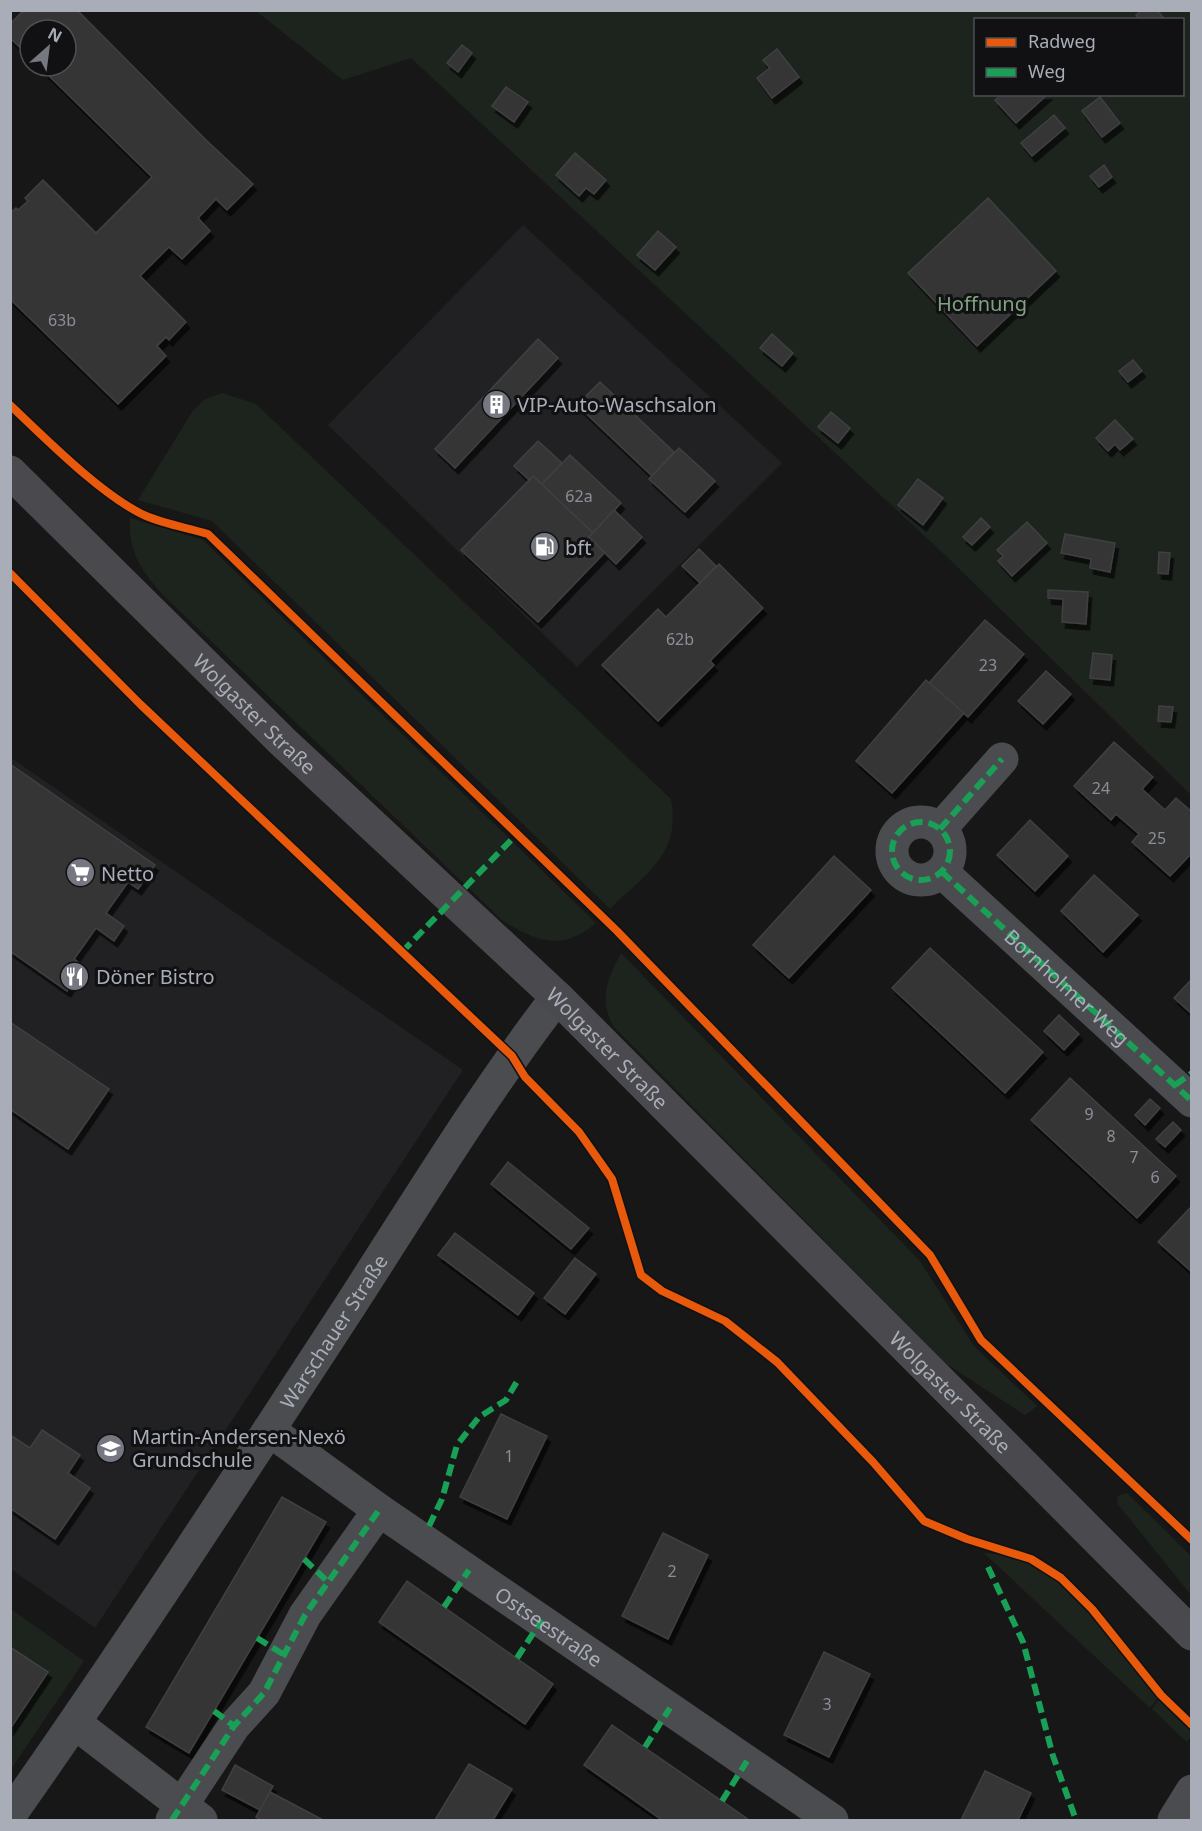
<svg xmlns="http://www.w3.org/2000/svg" width="1202" height="1831" viewBox="0 0 1202 1831" font-family="'Noto Sans',sans-serif">
<defs>
<filter id="shadow"><feDropShadow dx="3.5" dy="6" stdDeviation="0" flood-color="#0009"/></filter>
</defs>
<rect width="100%" height="100%" fill="#171717"/>
<!-- built -->
<g fill="#212123">
<path d="M523,225L782,463L577,667L328,425Z"/>
<path d="M10,757L463,1070L95,1628L11,1569Z"/>
</g>
<!-- green -->
<g fill="#1d241e" fill-rule="evenodd">
<path d="M256,11H1191V795L947,557L411,58L343,80ZM976,20H1182V94H976Z"/>
<path d="M222,393L256,404L671,799C681,856 646,873 610,909L212,521L138,500L192,412L205,399Z"/>
<path d="M130,518L203,540L596,923C563,952 536,941 503,921L163,595C141,570 128,553 130,518Z"/>
<path d="M621,953L920,1261L974,1346L1037,1406L1025,1415L945,1363L613,1026C599,999 607,979 621,953Z"/>
<path d="M1127,1493L1191,1556V1595L1117,1503L1118,1496Z"/>
<path d="M984,1553C999,1555 1016,1554 1030,1561C1082,1583 1125,1652 1159,1696L1150,1708Z"/>
<path d="M11,1609L84,1661L11,1769Z"/>
<path d="M1161,1697L1191,1726V1737L1187,1742L1152,1709Z"/>
</g>
<!-- building -->
<g fill="#353536" stroke="#3f4043" stroke-width="1.5" filter="url(#shadow)">
<path d="M24,10H77L205,139L253,184L227,210L216,199L198,218L210,231L182,259L169,247L140,276L186,322L169,340L166,337L157,346L166,356L118,404L10,299V213L16,208L18,210L28,201L25,198L43,180L96,233L152,177L39,66H66V30H30V57L10,38V24Z"/>
<path d="M1142,10H1157L1165,20H1140L1136,15Z"/>
<path d="M462,45L472,53L458,72L447,63Z"/>
<path d="M777,49L799,77L772,98L757,78L770,68L763,60Z"/>
<path d="M506,87L528,102L514,122L492,106Z"/>
<path d="M1002,94H1048L1016,123L995,100Z"/>
<path d="M1100,97L1120,123L1102,137L1082,111Z"/>
<path d="M1054,115L1065,128L1032,156L1021,143Z"/>
<path d="M575,153L606,180L594,194L586,188L579,196L556,175Z"/>
<path d="M1104,165L1112,177L1099,187L1090,176Z"/>
<path d="M988,198L1056,271L977,346L908,273Z"/>
<path d="M658,231L676,247L655,270L637,255Z"/>
<path d="M772,334L793,353L782,366L760,348Z"/>
<path d="M538,339L558,358L455,468L435,449Z"/>
<path d="M1133,360L1142,371L1128,382L1119,371Z"/>
<path d="M600,382L674,452L652,476L577,405Z"/>
<path d="M831,412L850,428L838,443L818,427Z"/>
<path d="M1115,420L1133,439L1120,450L1115,444L1108,451L1096,438Z"/>
<path d="M538,441L562,463L538,488L514,466Z"/>
<path d="M679,448L715,481L685,512L649,479Z"/>
<path d="M570,455L621,503L589,537L538,488Z"/>
<path d="M533,476L609,548L538,622L461,550Z"/>
<path d="M918,479L943,498L923,525L898,505Z"/>
<path d="M614,510L642,537L616,564L589,537Z"/>
<path d="M981,518L990,527L972,545L963,537Z"/>
<path d="M1027,522L1047,543L1012,576L998,561L1003,556L997,550Z"/>
<path d="M1065,534L1115,543L1110,572L1090,568L1091,559L1061,553Z"/>
<path d="M699,549L716,566L700,583L682,566Z"/>
<path d="M1159,552L1170,553L1168,574L1158,573Z"/>
<path d="M719,564L763,608L710,661L714,665L658,721L602,665L658,609L666,617Z"/>
<path d="M1048,590L1088,592L1086,624L1062,622L1063,599L1048,598Z"/>
<path d="M985,620L1024,654L968,717L929,683Z"/>
<path d="M1093,653L1112,655L1110,680L1090,678Z"/>
<path d="M1046,671L1071,694L1043,724L1018,701Z"/>
<path d="M926,680L964,713L892,793L856,761Z"/>
<path d="M1159,706L1173,707L1171,722L1158,721Z"/>
<path d="M1114,742L1153,777L1142,789L1165,810L1176,798L1192,812V853L1170,876L1132,842L1139,834L1116,814L1111,820L1074,786Z"/>
<path d="M10,764L155,865L138,889L128,882L106,913L124,926L114,941L96,928L74,959L84,967L67,991L10,951Z"/>
<path d="M1030,820L1068,856L1035,891L997,855Z"/>
<path d="M834,856L871,890L789,978L753,945Z"/>
<path d="M1094,875L1138,915L1103,952L1061,911Z"/>
<path d="M930,948L1043,1052L1005,1093L892,988Z"/>
<path d="M1192,979V1014L1174,998Z"/>
<path d="M1059,1015L1079,1034L1064,1050L1044,1031Z"/>
<path d="M10,1022L109,1089L68,1149L10,1109Z"/>
<path d="M1070,1078L1176,1176L1137,1218L1031,1120Z"/>
<path d="M1150,1099L1160,1108L1145,1125L1135,1115Z"/>
<path d="M1173,1122L1181,1130L1165,1147L1156,1139Z"/>
<path d="M508,1162L589,1228L571,1249L491,1184Z"/>
<path d="M1192,1206V1272L1158,1242Z"/>
<path d="M455,1233L534,1293L518,1315L438,1255Z"/>
<path d="M575,1258L596,1274L565,1314L544,1298Z"/>
<path d="M501,1414L547,1436L507,1519L460,1497Z"/>
<path d="M42,1430L80,1455L68,1473L90,1488L55,1539L10,1508V1435L30,1448Z"/>
<path d="M282,1497L326,1522L189,1753L146,1727Z"/>
<path d="M663,1533L708,1555L668,1639L622,1616Z"/>
<path d="M407,1581L553,1684L525,1724L379,1622Z"/>
<path d="M10,1647L48,1672L10,1729Z"/>
<path d="M824,1652L870,1674L829,1757L784,1735Z"/>
<path d="M612,1725L722,1801L749,1820H662L584,1765Z"/>
<path d="M469,1764L512,1789L493,1820H435Z"/>
<path d="M235,1765L273,1786L260,1810L222,1790Z"/>
<path d="M985,1771L1031,1793L1018,1820H961Z"/>
<path d="M270,1792L323,1820H261L256,1817Z"/>
</g>
<g fill="none" stroke-linecap="round" stroke-linejoin="round">
<!-- minor -->
<g stroke="#4b4c50" stroke-width="33">
<circle cx="921" cy="851" r="29"/>
<path d="M940,829L1002,759"/>
<path d="M942,872L1192,1101"/>
<path id="s1" d="M269,1430L379,1510L832,1820"/>
<path d="M75,1723L201,1820"/>
<path id="s2" d="M10,1815C127,1649 237,1479 348,1309C416,1204 481,1096 557,997"/>
<path d="M172,1820L234,1726L264,1693L305,1615L379,1510"/>
<path d="M1174,1820L1192,1791"/>
</g>
<!-- secondary -->
<path stroke="#4a4a4e" stroke-width="33" id="s3" d="M10,472L282,741L557,997L1192,1634"/>
<!-- quiet -->
<g stroke="#1a9f57" stroke-width="6" stroke-dasharray="12 6" stroke-linecap="butt">
<circle cx="921" cy="851" r="29"/>
<path d="M940,829L1002,759"/>
<path id="s4" d="M942,872L1192,1101"/>
<path d="M402,952L517,834"/>
<path d="M1175,1085L1192,1073"/>
<path d="M429,1526L442,1499L457,1445L479,1417L506,1400L519,1378"/>
<path d="M304,1559L327,1581"/>
<path d="M988,1567L1023,1642L1053,1756L1076,1820"/>
<path d="M444,1607L469,1570"/>
<path d="M257,1638L283,1654"/>
<path d="M517,1658L542,1620"/>
<path d="M214,1711L234,1726"/>
<path d="M645,1747L670,1708"/>
<path d="M722,1801L747,1761"/>
<path d="M172,1820L234,1726L264,1693L305,1615L379,1510"/>
</g>
<defs>
<g id="cycleway">
<path d="M10,405C45,438 103,497 146,516C165,524 188,528 208,534L617,931L930,1255L981,1340L1192,1540"/>
<path d="M10,573L140,704L512,1056L525,1077L579,1132L612,1179L641,1275L662,1291L725,1321L777,1362L873,1462L924,1521L967,1539L1031,1559L1061,1578L1092,1609L1161,1695L1192,1725"/>
</g>
</defs>
<!-- cycleway casing -->
<use href="#cycleway" stroke="#111113" stroke-width="11"/>
<!-- cycleway -->
<use href="#cycleway" stroke="#e8590c" stroke-width="8"/>
</g>
<!-- icons -->
<defs>
<symbol id="building-disc" viewBox="-11 -11 22 22"><circle r="9.5" fill="#757880" stroke="#111113"/><path d="M-4-6H4V6H1V3H-1V6H-4ZM-2.5-4.3h1.7v1.8h-1.7ZM.8-4.3h1.7v1.8H.8ZM-2.5-1h1.7V.8h-1.7ZM.8-1h1.7V.8H.8Z" fill="#fff"/></symbol>
<symbol id="fuel-disc" viewBox="-11 -11 22 22"><circle r="9.5" fill="#757880" stroke="#111113"/><path d="M-5.5-6h7V0h2V4h1.3V-2.5L3-4.5l.8-.8L6-3V5H2.5V1h-1V6h-7ZM-4.2-4.7v3.2H.2V-4.7Z" fill="#fff"/></symbol>
<symbol id="supermarket-disc" viewBox="-11 -11 22 22"><circle r="9.5" fill="#757880" stroke="#111113"/><path d="M-6-5.5h2.5l.6 2H6L4.5 2H-2.5L-4.4-4H-6ZM-1.5 3.2a1.3 1.3 0 1 0 .1 0ZM3 3.2a1.3 1.3 0 1 0 .1 0Z" fill="#fff"/></symbol>
<symbol id="restaurant-disc" viewBox="-11 -11 22 22"><circle r="9.5" fill="#757880" stroke="#111113"/><path d="M-5-6h1v4h1v-4h1v4h1v-4h1v5L-1.5 .5V6h-2V.5L-5-1ZM5-6V6H3V1.5H1.5Q1.5-4 5-6Z" fill="#fff"/></symbol>
<symbol id="school-disc" viewBox="-11 -11 22 22"><circle r="9.5" fill="#757880" stroke="#111113"/><path d="M0-5L7-2L0 1L-7-2ZM-4 1L0 2.5L4 1V4Q0 6-4 4Z" fill="#fff"/></symbol>
</defs>
<g fill-rule="evenodd">
<use href="#building-disc" x="480" y="388" width="33" height="33"/>
<use href="#fuel-disc" x="528" y="530" width="33" height="33"/>
<use href="#supermarket-disc" x="64" y="856" width="33" height="33"/>
<use href="#restaurant-disc" x="58" y="960" width="33" height="33"/>
<use href="#school-disc" x="94" y="1432" width="33" height="33"/>
</g>
<g text-anchor="middle" dominant-baseline="central" stroke-width="6" stroke-linejoin="round" paint-order="stroke">
<!-- number labels -->
<g font-size="16" fill="#8b8f98">
<text x="62" y="320">63b</text>
<text x="579" y="496">62a</text>
<text x="680" y="639">62b</text>
<text x="988" y="665">23</text>
<text x="1101" y="788">24</text>
<text x="1157" y="838">25</text>
<text x="1089" y="1114">9</text>
<text x="1111" y="1136">8</text>
<text x="1134" y="1157">7</text>
<text x="1155" y="1177">6</text>
<text x="509" y="1456">1</text>
<text x="672" y="1571">2</text>
<text x="827" y="1704">3</text>
</g>
<!-- park labels -->
<g font-size="20" fill="#7fa381" stroke="#111113">
<text x="982" y="303">Hoffnung</text>
</g>
<!-- poi labels -->
<g font-size="20" fill="#a8adb8" stroke="#111113" text-anchor="start">
<text x="517" y="404">VIP-Auto-Waschsalon</text>
<text x="565" y="547">bft</text>
<text x="101" y="873">Netto</text>
<text x="96" y="976">Döner Bistro</text>
<text x="132" y="1436">Martin-Andersen-Nexö<tspan x="132" dy="23">Grundschule</tspan></text>
</g>
<!-- street labels -->
<g font-size="20" fill="#a8adb8" stroke="#111113">
<text stroke="none"><textPath href="#s3" startOffset="344">Wolgaster Straße</textPath></text>
<text stroke="none"><textPath href="#s4" startOffset="170">Bornholmer Weg</textPath></text>
<text stroke="none"><textPath href="#s3" startOffset="830">Wolgaster Straße</textPath></text>
<text stroke="none"><textPath href="#s2" startOffset="582">Warschauer Straße</textPath></text>
<text stroke="none"><textPath href="#s3" startOffset="1316">Wolgaster Straße</textPath></text>
<text stroke="none"><textPath href="#s1" startOffset="342">Ostseestraße</textPath></text>
</g>
</g>
<!-- border -->
<rect width="1202" height="1831" fill="none" stroke="#a8adb8" stroke-width="24"/>
<!-- legend -->
<rect x="974" y="18" width="210" height="78" fill="#111113" stroke="#4d4f55" stroke-width="1.5"/>
<rect x="986" y="38" width="30" height="9" fill="#e8590c" stroke="#4d4f55" stroke-width="1.5"/>
<text x="1028" y="48" font-size="18" fill="#a8adb8">Radweg</text>
<rect x="986" y="68" width="30" height="9" fill="#1a9f57" stroke="#4d4f55" stroke-width="1.5"/>
<text x="1028" y="78" font-size="18" fill="#a8adb8">Weg</text>
<!-- north arrow -->
<g transform="translate(48 48) rotate(28)"><circle r="28" fill="#111113" stroke="#4d4f55" stroke-width="1.5"/>
<path d="M0-4.5L10 22L0 15L-10 22Z" fill="#757880"/>
<text y="-9" font-size="16" font-weight="bold" text-anchor="middle" fill="#a8adb8">N</text>
</g>
</svg>
